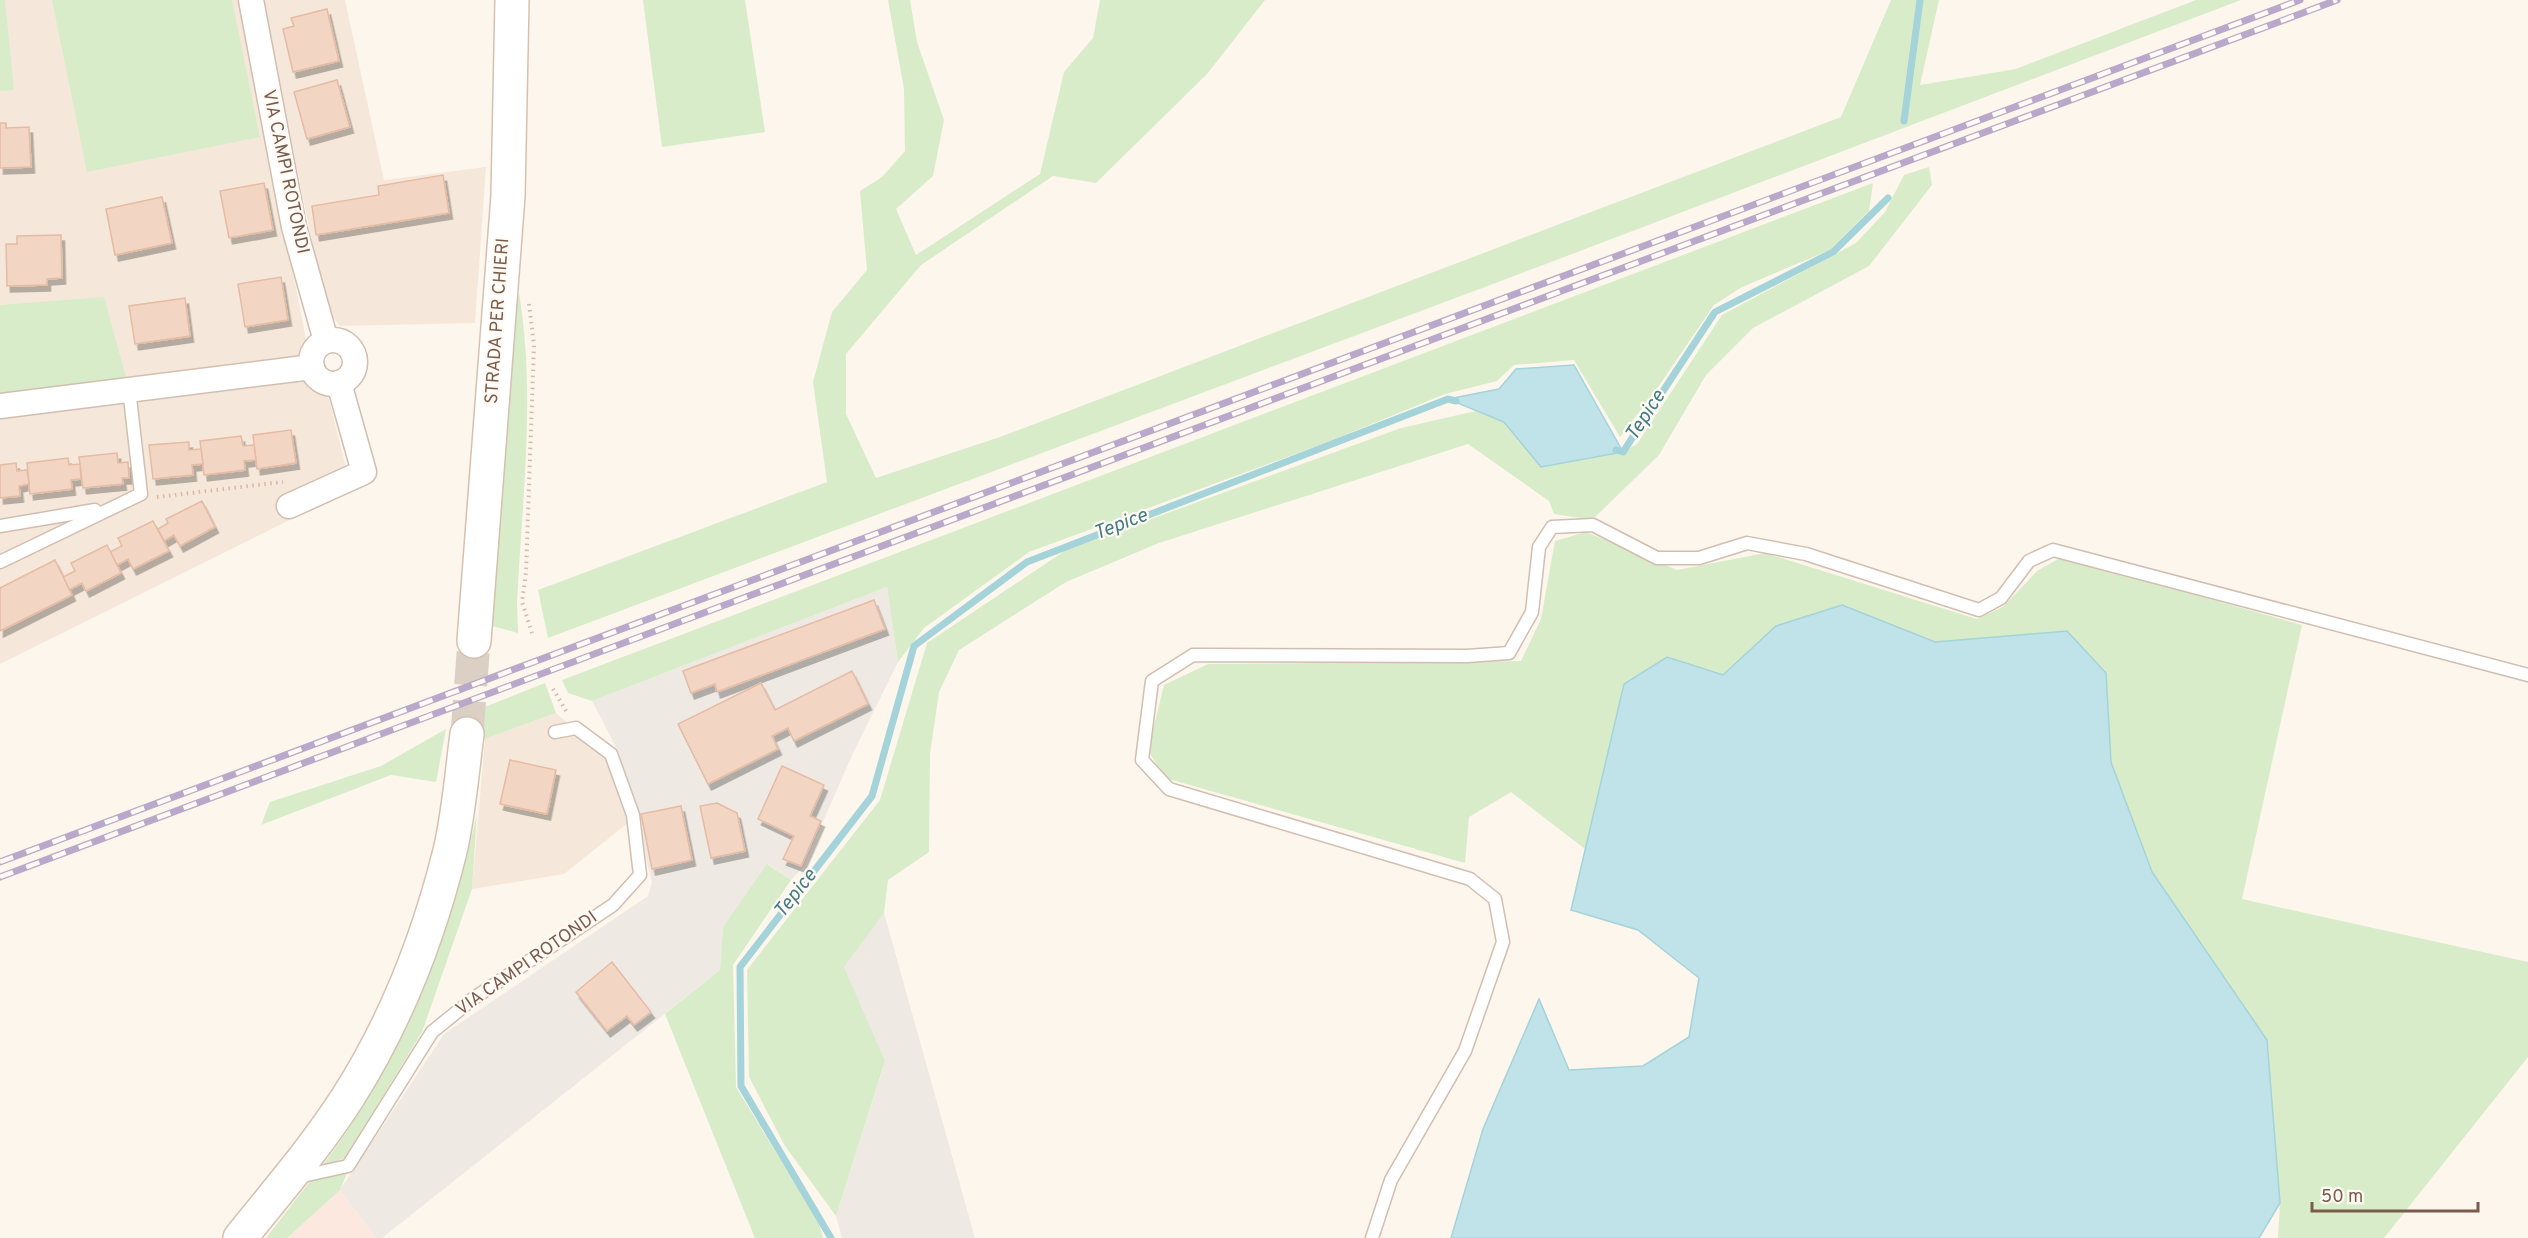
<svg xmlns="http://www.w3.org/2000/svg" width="2528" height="1238" viewBox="0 0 2528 1238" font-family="Overpass,sans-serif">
<defs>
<filter id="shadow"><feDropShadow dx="3.5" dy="6" stdDeviation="0" flood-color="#0004"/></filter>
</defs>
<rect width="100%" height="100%" fill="#fdf6ec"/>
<!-- residential -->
<g fill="#f5e8da">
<path d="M0,0H240L307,344L296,359L0,396Z"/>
<path d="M262,0H345L384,180L486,167L475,323L340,326L326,309Z"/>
<path d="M305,380L327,392L345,463L354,488L0,664V419Z"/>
<path d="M556,713L605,755L629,822L564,874L472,889L485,739Z"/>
</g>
<!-- commercial -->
<path fill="#fde8e0" d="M340,1190L376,1238H287Z"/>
<!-- industrial -->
<g fill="#efe9e4">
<path d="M887,587L898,662L854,751L803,867L791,880L768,864L723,927L720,970L382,1238H376L340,1190L444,1034L648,896L652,882L619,753L592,701Z"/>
<path d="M884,913L975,1238H842L836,1216L885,1062L843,967Z"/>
</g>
<!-- green -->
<g fill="#d8ecc9">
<path d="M0,0H5L14,90L0,91Z"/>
<path d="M52,0H232L260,137L87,172Z"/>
<path d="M643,0H745L765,132L662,147Z"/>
<path d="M888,0H910L917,42L944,120L933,176L896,209L916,255L1040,174L1064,72L1093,38L1100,0H1265L1207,74L1096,183L1053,176L921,265L846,354V414L876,478L1000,437L1841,117L1891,0H1939L1920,85L2016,69L2196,0H2241L1493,284L548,638L538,590L827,482L813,382L832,312L867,270L860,191L882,177L905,151L904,89Z"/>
<path d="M1929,167L1932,185L1869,266L1753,328L1706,375L1659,455L1592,520L1554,514L1549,501L1468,444L1159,543L1066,582L959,650L939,692L930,754L929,852L888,880L884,913L844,967L885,1061L836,1216L785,1146L749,1077L747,970L880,800L927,643L1066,550L1401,428L1476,411L1504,422L1542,467L1623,452L1637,444L1722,315L1856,243L1885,212L1904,175Z"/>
<path d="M1873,183L1869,211L1830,250L1742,287L1714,305L1654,393L1620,437L1574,360L1514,365L1497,381L1445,394L1330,441L1029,552L924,628L898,662L887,587L592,701L568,693L562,680Z"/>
<path d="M519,293C536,395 522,500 517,603L518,633L492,626L514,313Z"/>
<path d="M104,297L127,381L0,396V305Z"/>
<path d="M1586,532L1677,570L1765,553L1977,619L2003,607L2037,571L2062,557L2302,625L2242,899L2528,962V1057L2384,1238H2278L2280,1203L2267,1041L2152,872L2111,762L2106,673L2067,631L1935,642L1842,605L1776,626L1723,675L1624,684L1585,849L1511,792L1469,817L1465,863L1165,778L1148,750L1164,685L1208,664L1521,661L1541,619L1555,541Z"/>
<path d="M545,683L556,713L485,739L476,727L475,711Z"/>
<path d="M446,729L436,782L391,775L261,825L270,802L381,766Z"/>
<path d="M477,814L472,889L422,1032L345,1158L322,1166C401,1063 448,940 477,814Z"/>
<path d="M767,864L791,880L733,965L736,1087L819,1223L823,1238H755L665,1014L720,970L723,927Z"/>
<path d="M347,1173L340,1190L287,1238H266L314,1176Z"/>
</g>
<!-- water -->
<g fill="#bfe3e8" stroke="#a5d3da" stroke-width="1.5">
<path d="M1574,365L1623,452L1541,467L1504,422L1448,399L1499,389L1516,369Z"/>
<path d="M1842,605L1935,642L2067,631L2106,673L2111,762L2152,872L2267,1040L2280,1203L2259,1238H1451L1483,1129L1539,999L1569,1070L1643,1066L1689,1037L1699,978L1638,930L1571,910L1624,684L1667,657L1723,675L1776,626Z"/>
</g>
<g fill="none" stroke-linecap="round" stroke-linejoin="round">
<!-- stream -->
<g stroke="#a5d3da" stroke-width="7">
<path d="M1904,121L1920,0"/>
<path d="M1616,450L1623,452L1715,312L1833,252L1888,198"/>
<path d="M831,1238L741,1086L740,967L872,796L914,646L1027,562L1448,399L1456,401"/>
</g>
</g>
<!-- building -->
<g fill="#f3d5c3" stroke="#e6bba3" stroke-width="1.5" filter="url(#shadow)">
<path d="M327,9L339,61L293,72L283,29L294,26L291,18Z"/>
<path d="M337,80L350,127L307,139L294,92Z"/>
<path d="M0,123H6V128L29,127L31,167L0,168Z"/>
<path d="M443,175L449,213L316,235L312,206L379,195L378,186Z"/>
<path d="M264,183L273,230L229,238L220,191Z"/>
<path d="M162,197L172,243L115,255L106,209Z"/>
<path d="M61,235L62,278L47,279V285L7,286L6,244H17V236Z"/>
<path d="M281,277L288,320L245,327L238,284Z"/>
<path d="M185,298L190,336L135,344L129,306Z"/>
<path d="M291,430L296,463L257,469L253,435Z"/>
<path d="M241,436L243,446L254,445L256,460L244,461L245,470L204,475L200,441Z"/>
<path d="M189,442V450L201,449L203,464L192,465L193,475L153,479L149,445Z"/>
<path d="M117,453L118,463L128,462L129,478H122L123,484L83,488L79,457Z"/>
<path d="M68,458L69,465L80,464L81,479L71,480L72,489L30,494L27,463Z"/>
<path d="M16,463L17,471L27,470L29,484L19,486L20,496L0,498V465Z"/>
<path d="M202,501L215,527L180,546L174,535L164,541L158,529L168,523L166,519Z"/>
<path d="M153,521L169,551L133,569L128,559L117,565L110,552L122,546L118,538Z"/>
<path d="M107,545L121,573L86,591L82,583L69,590L63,577L75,571L71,563Z"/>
<path d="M55,560L72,595L0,631V588Z"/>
<path d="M874,600L885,629L717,692L715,684L691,693L683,671Z"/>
<path d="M852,671L868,704L794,741L788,728L772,736L778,749L708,784L678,724L761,683L775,710Z"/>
<path d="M510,760L556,770L547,814L500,804Z"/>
<path d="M782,766L824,785L810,816L821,821L801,866L783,859L794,836L758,819Z"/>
<path d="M717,803L737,813L745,851L711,858L700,806Z"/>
<path d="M681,806L692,860L652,869L641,814Z"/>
<path d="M612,962L651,1012L634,1025L627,1016L607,1031L576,992Z"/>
</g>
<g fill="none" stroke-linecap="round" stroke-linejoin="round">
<!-- secondary-tunnel -->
<path stroke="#dcd0c4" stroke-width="33" stroke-dasharray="33 16" stroke-linecap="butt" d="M467,734L474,641"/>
<defs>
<g id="lane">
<path d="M0,526L95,510"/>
<path d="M0,562L141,494L129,389"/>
<path d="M298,1177L348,1166L432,1032L474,998L613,905L640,875L633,815L611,754L576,728L555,732"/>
<path d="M1372,1238L1391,1180L1465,1051L1503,942L1495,899L1470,879L1169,789L1142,760L1152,681L1193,655L1467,656L1509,653L1532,612L1539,547L1552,527L1593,525L1657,558H1699L1747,543L1806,554L1979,610L2001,598L2029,561L2053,550L2528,675"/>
</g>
<g id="street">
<path d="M251,0L294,227L326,341"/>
<circle cx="333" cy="362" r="22"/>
<path d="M0,406L312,367"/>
<path d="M289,506L364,472L339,383"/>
</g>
<g id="secondary">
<path d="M474,641L508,196L512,0"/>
<path d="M240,1238C277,1192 316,1147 348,1097C395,1023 429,936 450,851C459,813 462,772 467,734"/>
</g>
</defs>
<!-- lane casing -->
<use href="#lane" stroke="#d1beb0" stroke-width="15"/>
<!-- street casing -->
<use href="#street" stroke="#d1beb0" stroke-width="27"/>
<!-- secondary casing -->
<use href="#secondary" stroke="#d6c0b0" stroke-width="36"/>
<!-- path -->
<g stroke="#d9b8a5" stroke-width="4" stroke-dasharray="1.5 4.5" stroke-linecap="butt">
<path d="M529,304L534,345L526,572L522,602L533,636"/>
<path d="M157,497L283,482"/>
<path d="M553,689L568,714"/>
</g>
<!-- lane -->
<use href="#lane" stroke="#fff" stroke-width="12"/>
<!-- street -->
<use href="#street" stroke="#fff" stroke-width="24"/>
<!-- secondary -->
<use href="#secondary" stroke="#fff" stroke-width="33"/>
<defs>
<g id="rail">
<path d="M0,862L2300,0"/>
<path d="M0,877L2337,0"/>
</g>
</defs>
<!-- rail casing -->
<use href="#rail" stroke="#b9a8c9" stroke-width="7"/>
<!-- rail -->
<use href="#rail" stroke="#fffaf3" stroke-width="4.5" stroke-dasharray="14" stroke-linecap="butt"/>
</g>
<g text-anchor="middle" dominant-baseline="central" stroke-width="4.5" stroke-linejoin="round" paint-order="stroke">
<!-- street labels -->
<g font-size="18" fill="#7a5c4d" stroke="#fffaf3">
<text transform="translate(285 172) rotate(78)">VIA CAMPI ROTONDI</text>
<text transform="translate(498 321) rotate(-86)">STRADA PER CHIERI</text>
<text transform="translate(527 964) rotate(-35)">VIA CAMPI ROTONDI</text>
</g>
<!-- water labels -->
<g font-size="20" font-style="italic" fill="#437c86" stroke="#fffaf3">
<text transform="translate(1646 416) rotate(-57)">Tepice</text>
<text transform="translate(1121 525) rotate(-21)">Tepice</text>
<text transform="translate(796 894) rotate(-52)">Tepice</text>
</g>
</g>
<!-- scale -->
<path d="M2312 1202v9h166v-9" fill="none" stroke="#7a5c4d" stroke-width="3"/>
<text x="2321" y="1202" font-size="18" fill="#7a5c4d" stroke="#fffaf3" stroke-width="4.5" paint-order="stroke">50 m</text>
</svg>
